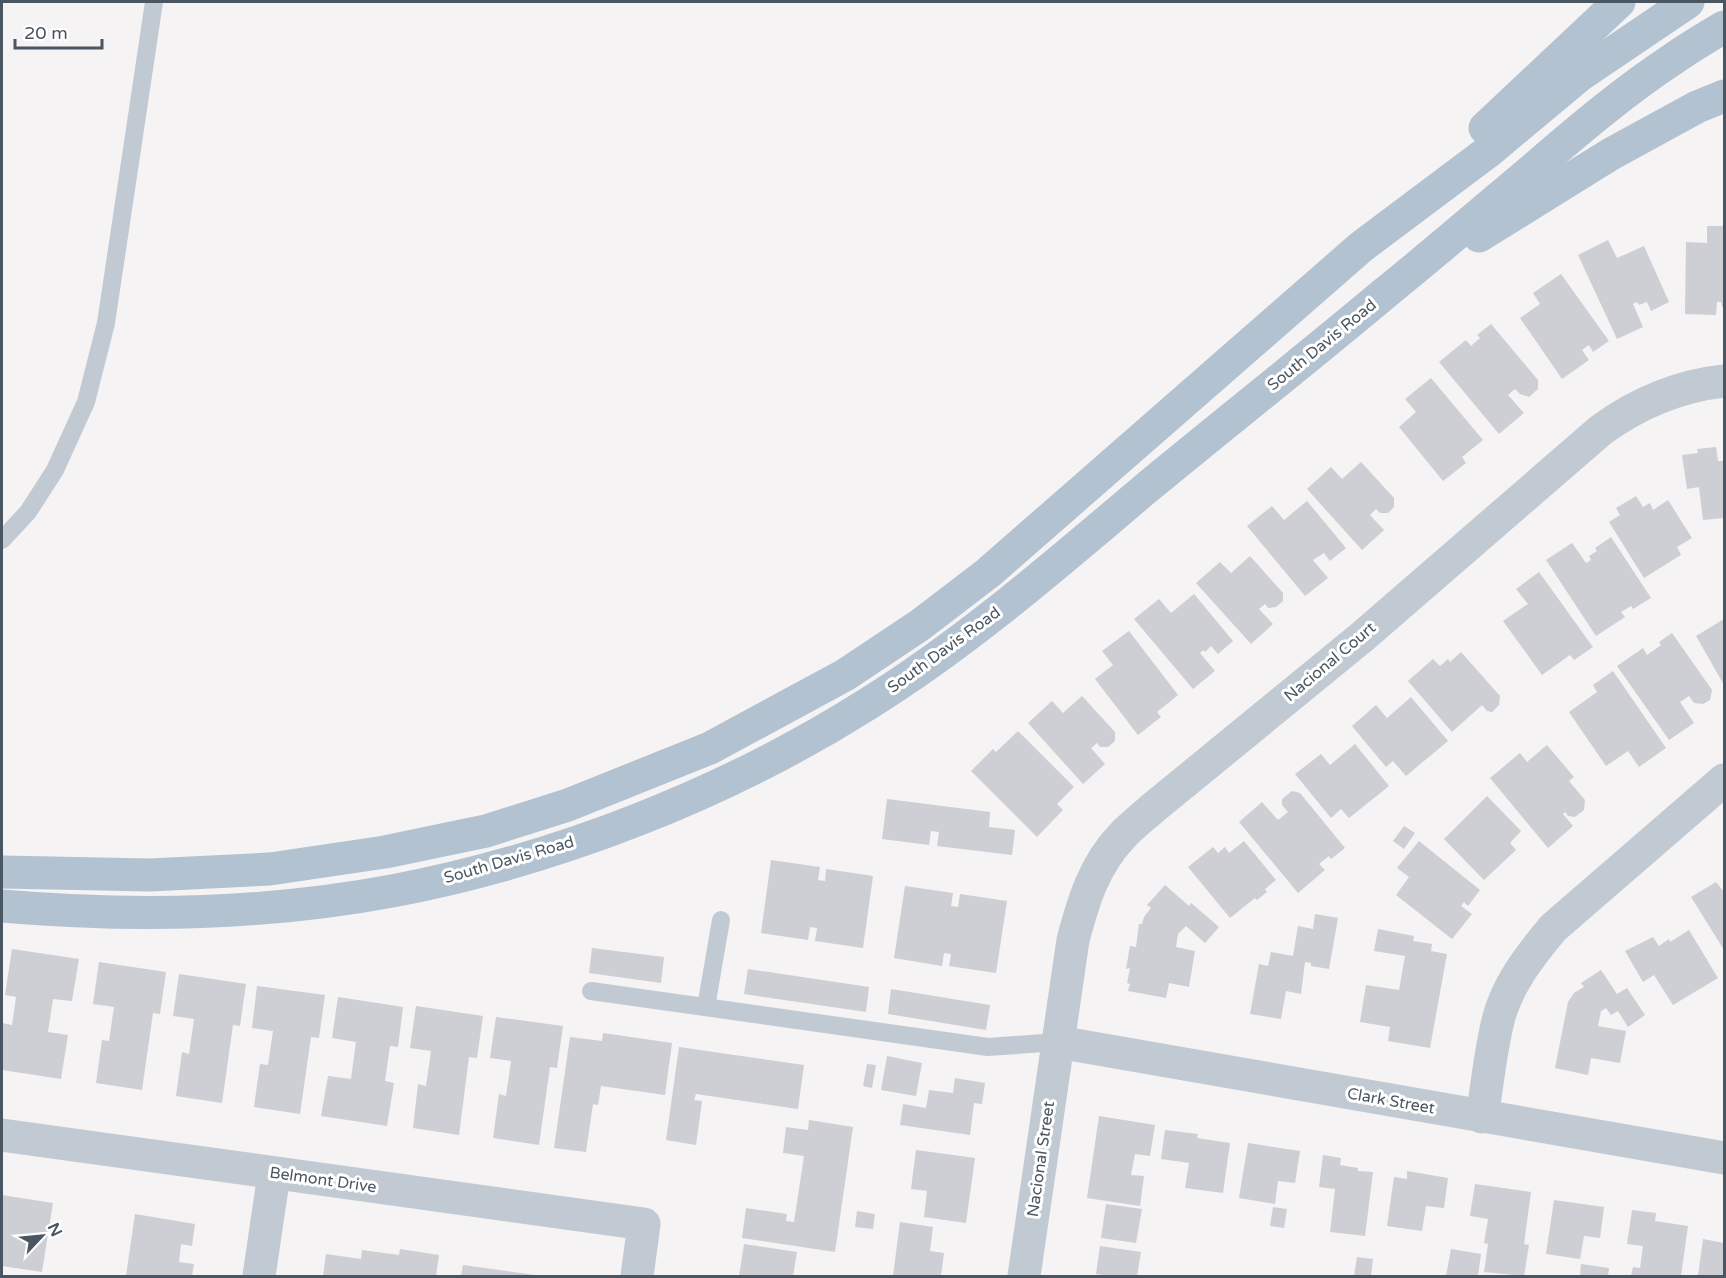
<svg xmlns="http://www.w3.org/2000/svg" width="1726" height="1278" viewBox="0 0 1726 1278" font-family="'Varela Round',sans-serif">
<rect width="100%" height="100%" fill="#f5f3f3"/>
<!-- building -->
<g fill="#cdcfd5">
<path d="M1707,226H1724V307H1722L1721,302H1717L1716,315L1685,314L1686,242L1707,243Z"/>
<path d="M1608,240L1617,258L1644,246L1669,302L1651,311L1647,302L1639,305L1637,302L1633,304L1643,327L1617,339L1578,255Z"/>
<path d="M1561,274L1609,341L1593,352L1589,345L1582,350L1589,360L1562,379L1520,318L1540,304L1533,293Z"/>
<path d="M1491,324L1538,380V389L1529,397L1520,394L1515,389L1508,395L1524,413L1499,434L1439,362L1466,340L1471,346L1480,338L1477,335Z"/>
<path d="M1431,378L1483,440L1462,457L1466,463L1443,481L1399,427L1416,412L1405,399Z"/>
<path d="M1716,447L1718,461H1724V518L1703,520L1699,487L1687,489L1682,455L1698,453L1697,449Z"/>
<path d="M1361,462L1394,498V507L1388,513H1380L1376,509L1370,515L1384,530L1362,550L1307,489L1331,467L1342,479Z"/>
<path d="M1636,496L1643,507L1650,503L1653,510L1668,500L1692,538L1677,547L1681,555L1644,578L1609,522L1620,515L1616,508Z"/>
<path d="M1307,501L1346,548L1330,561L1324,553L1313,560L1328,578L1305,596L1247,526L1272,506L1284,520Z"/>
<path d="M1611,537L1651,598L1633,609L1631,606L1621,612L1625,617L1596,636L1546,560L1572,543L1586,563L1591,560L1589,556L1597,551L1595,548Z"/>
<path d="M1250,556L1283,593V601L1276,607L1268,608L1265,604L1259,609L1273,624L1251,644L1196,583L1220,562L1231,573Z"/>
<path d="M1539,572L1593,647L1574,660L1570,655L1542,675L1503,621L1528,604L1516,589Z"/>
<path d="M1194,594L1233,641L1218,654L1211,646L1205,652L1203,650L1200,653L1215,671L1193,689L1134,619L1159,599L1171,613Z"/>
<path d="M1724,619V685L1696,636Z"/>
<path d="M1129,631L1178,695L1157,712L1161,717L1138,735L1095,679L1113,665L1102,651Z"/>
<path d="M1672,633L1712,690L1710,700L1703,704L1694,703L1689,696L1680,702L1694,723L1669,740L1617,666L1643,648L1647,655L1661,645L1659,642Z"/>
<path d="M1461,652L1500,696L1499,705L1492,712L1487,711L1482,705L1452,732L1408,681L1433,659L1440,666L1448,659L1450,662Z"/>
<path d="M1613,671L1666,748L1639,767L1628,751L1606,766L1569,712L1597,692L1593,685Z"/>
<path d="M1082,696L1115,732V741L1108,747H1100L1097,743L1091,748L1105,764L1083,784L1028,723L1052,701L1063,713Z"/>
<path d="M1411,697L1448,741L1406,776L1393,761L1386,767L1352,726L1376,705L1387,718Z"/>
<path d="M1018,731L1074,787L1057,804L1063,810L1037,837L971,771L993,749L996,752Z"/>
<path d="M1355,744L1389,786L1349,818L1341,809L1331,818L1295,774L1321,754L1330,765Z"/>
<path d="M1547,745L1574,777L1569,781L1585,800L1584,810L1575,817L1568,816L1565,812L1563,814L1573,826L1548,848L1490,778L1520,753L1527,762Z"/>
<path d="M1292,791L1300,793L1345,848L1331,859L1329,856L1319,864L1325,870L1298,893L1239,822L1262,802L1278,820L1288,812L1282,805V799Z"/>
<path d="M1487,796L1521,831L1510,843L1516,850L1484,880L1444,839Z"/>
<path d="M887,799L990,812L989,827L1015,830L1012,855L937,846L939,832L931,831L929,845L882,839Z"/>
<path d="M1404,826L1415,833L1404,849L1393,841Z"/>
<path d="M1244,841L1276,880L1265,889L1267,892L1257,900L1255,898L1230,918L1188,867L1213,847L1218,853L1225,847L1229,853Z"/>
<path d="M1419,841L1480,890L1468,906L1464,902L1461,906L1472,914L1452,939L1396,895L1409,877L1397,868Z"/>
<path d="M771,860L820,867L818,880L825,881L826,869L873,876L863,948L815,941L817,928L810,927L808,940L761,933Z"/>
<path d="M1716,882L1724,892V950L1691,897Z"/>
<path d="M1165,885L1189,906L1191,903L1219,927L1205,943L1186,926L1178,934L1176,947L1195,951L1189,987L1169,983L1166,998L1128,991L1130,984L1127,983L1130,968L1126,969L1130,946L1136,947L1139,924H1142L1144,917L1151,908L1147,905Z"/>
<path d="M905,886L953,893L951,906L958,907L960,894L1007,901L996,973L949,966L951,954L944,953L942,966L894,958Z"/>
<path d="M1315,914L1338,918L1329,969L1311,966V963L1305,962L1301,994L1286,991L1281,1019L1250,1014L1259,964L1268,966L1271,952L1293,956L1298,926L1313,929Z"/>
<path d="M1378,929L1414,936L1413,941L1432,944L1431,951L1447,954L1430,1048L1388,1041L1390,1027L1360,1022L1366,985L1399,990L1405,956L1374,951Z"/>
<path d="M1689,930L1718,978L1673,1005L1654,975L1643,982L1625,951L1653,937L1659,946L1669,939L1670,942Z"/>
<path d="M592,948L664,957L661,983L589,973Z"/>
<path d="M12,949L79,959L72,1001L53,999L48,1032L68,1035L61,1079L2,1070V1023L12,1025L16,997L5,995Z"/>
<path d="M99,962L166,972L160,1014L153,1013L142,1090L96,1083L102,1040L109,1041L114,1007L93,1004Z"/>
<path d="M748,969L869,987L866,1012L744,994Z"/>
<path d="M1601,970L1617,994L1627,988L1645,1015L1628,1027L1618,1011L1611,1015L1606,1008L1601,1011L1598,1026L1626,1031L1620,1063L1591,1058L1588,1075L1555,1068L1568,1002L1574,993L1584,987L1581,983Z"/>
<path d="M179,974L246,984L240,1026L233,1025L222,1103L176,1096L182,1052L189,1054L194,1019L173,1016Z"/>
<path d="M257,986L325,995L319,1038L311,1037L300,1114L254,1107L260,1064L268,1065L273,1031L252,1028Z"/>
<path d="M891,989L990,1005L986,1030L888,1014Z"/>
<path d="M338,997L403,1007L398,1047L390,1046L385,1081L394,1083L387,1126L321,1116L328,1076L351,1079L356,1042L332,1038Z"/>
<path d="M416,1006L483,1016L477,1058L469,1057L459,1135L413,1128L418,1084L426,1086L431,1051L410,1048Z"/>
<path d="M496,1017L563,1026L557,1068L550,1067L539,1145L493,1138L499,1094L506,1096L511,1061L490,1058Z"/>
<path d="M603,1033L672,1043L665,1095L601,1086L598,1105L593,1104L586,1152L554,1148L570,1037L602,1041Z"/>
<path d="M679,1047L804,1065L798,1109L696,1094L694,1100L702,1101L696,1145L666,1140Z"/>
<path d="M887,1056L922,1063L916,1096L881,1090Z"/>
<path d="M867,1064L876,1065L872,1088L863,1086Z"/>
<path d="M955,1078L985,1083L982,1104L974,1103L970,1135L900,1125L903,1104L926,1108L929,1090L953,1093Z"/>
<path d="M1099,1116L1155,1125L1150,1156L1135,1154L1131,1175L1144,1176L1140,1206L1087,1198Z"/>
<path d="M809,1120L853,1127L835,1252L742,1238L746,1208L787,1214L786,1221L794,1222L804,1156L783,1153L786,1127L808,1130Z"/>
<path d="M1165,1130L1198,1134L1197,1138L1230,1143L1223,1193L1185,1188L1189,1163L1161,1159Z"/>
<path d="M1248,1143L1300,1151L1295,1183L1278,1181L1275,1204L1239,1198Z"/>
<path d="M916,1150L975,1158L966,1223L924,1217L927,1191L911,1189Z"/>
<path d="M1323,1155L1341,1158L1340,1165L1358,1168V1171L1373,1172L1365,1236L1330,1232L1335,1189L1319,1187Z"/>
<path d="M1407,1171L1448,1178L1444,1208L1426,1206L1422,1231L1387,1226L1394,1177L1407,1179Z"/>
<path d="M1475,1184L1531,1192L1524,1244L1529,1245L1524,1276L1484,1272L1488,1244L1484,1243L1488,1219L1470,1216Z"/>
<path d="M2,1195L53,1203L42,1272L2,1266Z"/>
<path d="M1554,1200L1604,1207L1600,1238L1584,1236L1580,1259L1546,1254Z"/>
<path d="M1106,1204L1142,1209L1136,1243L1101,1238Z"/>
<path d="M1273,1207L1287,1209L1284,1228L1270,1226Z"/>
<path d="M1632,1210L1656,1213L1655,1221L1688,1226L1681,1276H1631L1633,1267L1640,1268L1643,1246L1627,1244Z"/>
<path d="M857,1211L875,1214L873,1229L855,1227Z"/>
<path d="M135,1214L195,1224L192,1246L181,1244L179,1262L194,1264L192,1276H126Z"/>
<path d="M900,1222L933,1227L930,1251L944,1253L941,1276H893Z"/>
<path d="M1703,1239L1724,1243V1276H1698Z"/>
<path d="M744,1244L797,1252L793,1276H739Z"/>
<path d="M1100,1246L1141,1252L1137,1276L1125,1275L1124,1276H1111L1096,1274Z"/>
<path d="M400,1249L439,1255L436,1276H323L326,1254L361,1259L362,1250L399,1255Z"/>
<path d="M1451,1249L1481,1254L1478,1276H1446Z"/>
<path d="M1357,1257L1373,1259L1371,1276H1354Z"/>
<path d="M1581,1264L1609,1268L1608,1276H1580Z"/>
<path d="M463,1265L535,1275V1276H461Z"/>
</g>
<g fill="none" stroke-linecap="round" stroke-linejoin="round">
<!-- lane -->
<g stroke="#c1cad2" stroke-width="18">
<path d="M2,540L28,512L55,470L86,402L106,323L154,2"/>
<path d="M591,991L988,1047L1058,1042"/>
<path d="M706,1007L721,920"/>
</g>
<!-- street -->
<g stroke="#c1cad2" stroke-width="33">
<path d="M1058,1042L1724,1158"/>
<path d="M1482,1117C1487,1087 1490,1055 1497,1025C1505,987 1529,957 1553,928L1724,780"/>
<path d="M2,1135L644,1224L637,1276"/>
<path d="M259,1276L274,1174"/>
<path d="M1024,1276L1073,940C1083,902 1094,865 1122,836C1131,826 1143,817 1153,808L1362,637L1601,430C1638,403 1678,386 1724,381"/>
</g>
<!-- primary -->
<g stroke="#b3c2d1" stroke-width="33">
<path d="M1485,128L1619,2"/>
<path d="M1479,236L1611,154L1697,107L1724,96"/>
<path d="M2,872L150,875L270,869L385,852L486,831L568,805L710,748L845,675L920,625L988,573L1361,247L1489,151L1580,75L1688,2"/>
<path d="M2,906C130,917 264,915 392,891C556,860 725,794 866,705C966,643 1054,566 1144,490C1224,424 1305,360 1385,293C1437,251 1488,207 1539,164C1582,127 1626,90 1673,59C1690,47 1707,37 1724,27"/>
</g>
</g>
<g text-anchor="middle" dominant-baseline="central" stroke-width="6" stroke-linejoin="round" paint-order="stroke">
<!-- street labels -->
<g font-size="16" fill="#4a5661" stroke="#fff">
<text transform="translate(1322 345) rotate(-39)">South Davis Road</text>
<text transform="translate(944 650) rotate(-36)">South Davis Road</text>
<text transform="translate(1330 662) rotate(-40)">Nacional Court</text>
<text transform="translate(509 860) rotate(-16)">South Davis Road</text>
<text transform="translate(1391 1101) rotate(10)">Clark Street</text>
<text transform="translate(1041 1159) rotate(-82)">Nacional Street</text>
<text transform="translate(323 1180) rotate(8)">Belmont Drive</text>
</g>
</g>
<!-- border -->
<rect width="1726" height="1278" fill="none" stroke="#4a5661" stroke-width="6"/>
<!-- north arrow -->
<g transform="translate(42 1236) rotate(64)" stroke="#ffffff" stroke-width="4.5" paint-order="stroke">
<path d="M0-4.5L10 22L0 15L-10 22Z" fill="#4a5661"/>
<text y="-9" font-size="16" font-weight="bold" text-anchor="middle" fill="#4a5661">N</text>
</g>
<!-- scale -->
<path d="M15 39v9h87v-9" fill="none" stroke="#4a5661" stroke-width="3"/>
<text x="24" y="39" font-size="18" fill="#4a5661" stroke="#ffffff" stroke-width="4.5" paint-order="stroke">20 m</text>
</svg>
